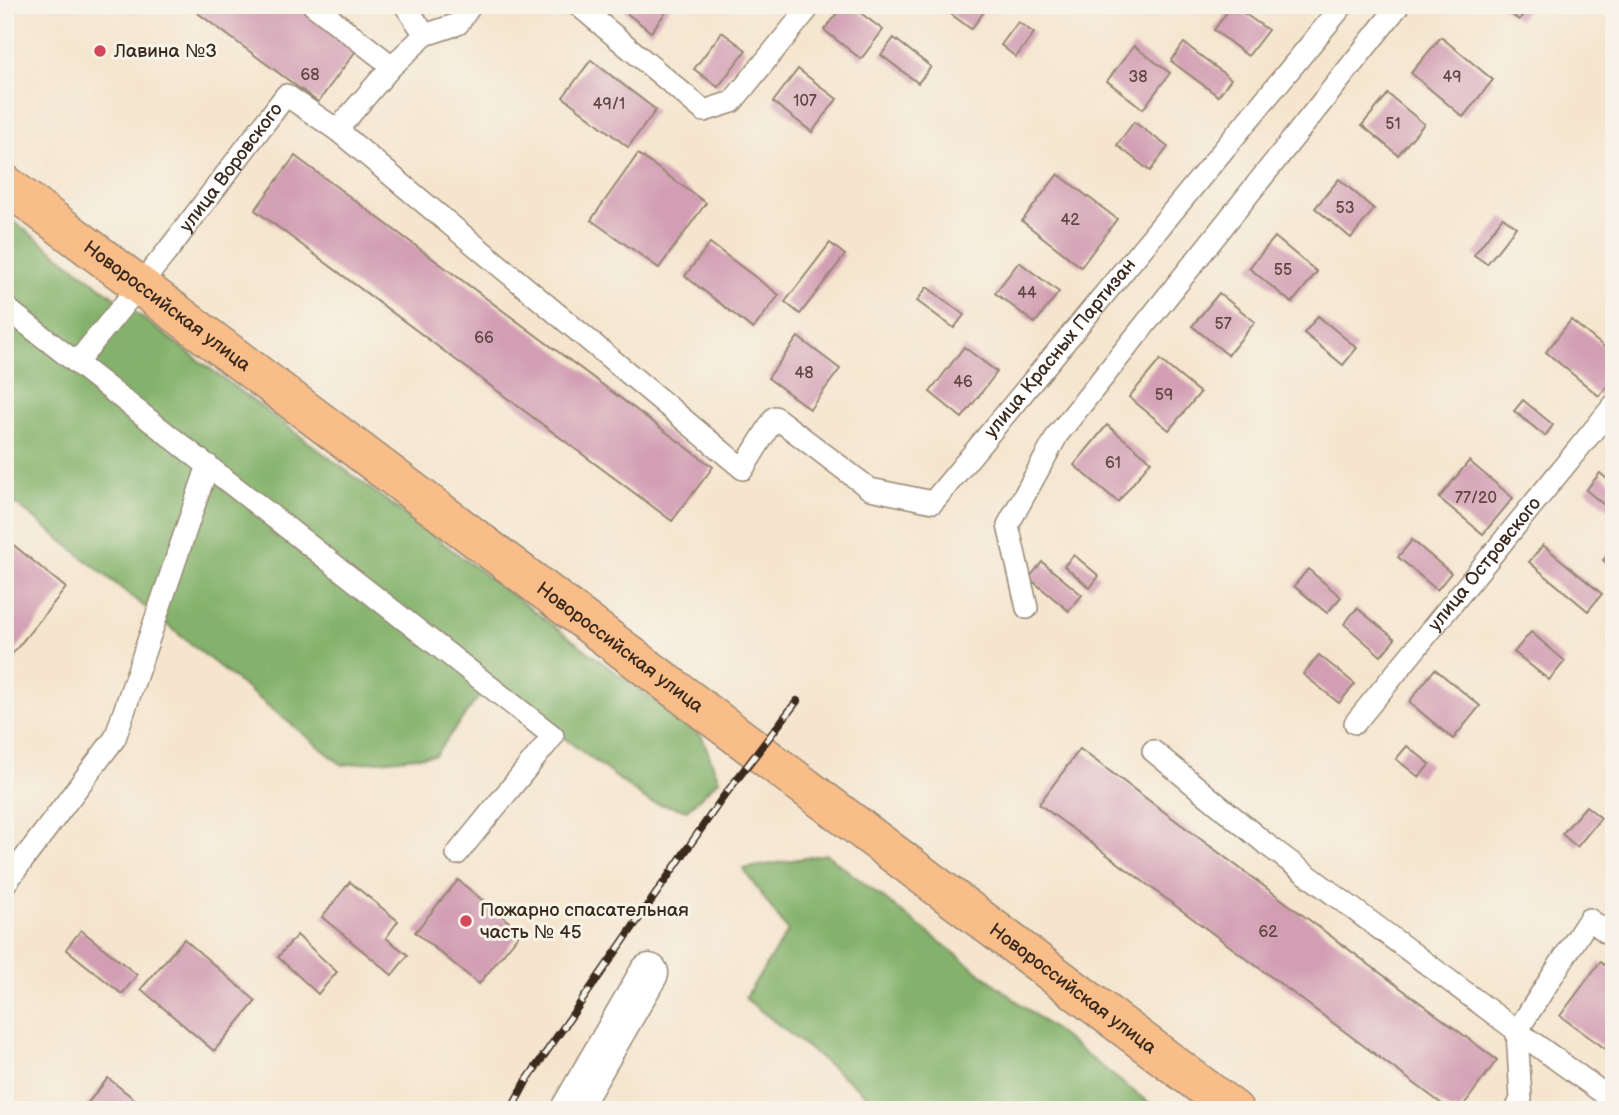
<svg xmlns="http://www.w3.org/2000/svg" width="1619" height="1115" viewBox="0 0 1619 1115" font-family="'Balsamiq Sans',sans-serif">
<rect width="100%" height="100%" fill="#f7f3e8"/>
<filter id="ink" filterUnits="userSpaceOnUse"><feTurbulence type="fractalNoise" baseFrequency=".0143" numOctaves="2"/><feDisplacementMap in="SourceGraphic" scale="14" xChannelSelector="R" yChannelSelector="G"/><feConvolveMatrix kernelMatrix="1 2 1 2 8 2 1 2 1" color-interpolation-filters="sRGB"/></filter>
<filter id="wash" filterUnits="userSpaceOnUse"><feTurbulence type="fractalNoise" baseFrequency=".00686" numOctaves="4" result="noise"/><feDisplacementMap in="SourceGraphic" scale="28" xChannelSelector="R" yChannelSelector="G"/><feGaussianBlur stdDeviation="1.57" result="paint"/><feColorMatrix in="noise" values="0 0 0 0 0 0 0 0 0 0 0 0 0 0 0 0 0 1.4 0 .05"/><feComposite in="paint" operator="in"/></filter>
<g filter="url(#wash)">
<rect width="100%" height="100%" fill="#f5e5ce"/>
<!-- forest -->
<g fill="#84b26c" stroke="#606e45" stroke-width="2">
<path d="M5,215L702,737L719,780L687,810L649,802L490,682L435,755L342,765L5,495Z"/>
<path d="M826,854L1158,1110H885L745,998L788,931L743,869Z"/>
</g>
<g id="blocks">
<!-- building -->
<g fill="#d29eb3">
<path d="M187,5H300L358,48L318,102Z"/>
<path d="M629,5H671L651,32L624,11Z"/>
<path d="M843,5H850L883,30L861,59L824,30Z"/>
<path d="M939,5H983L987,8L971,29Z"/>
<path d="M1232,5L1268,30L1248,56L1214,30Z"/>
<path d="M1499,5H1530L1519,20Z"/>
<path d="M1018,22L1034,33L1016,57L1001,45Z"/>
<path d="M722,32L746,50L718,87L694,69Z"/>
<path d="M1441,37L1493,80L1463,117L1411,73Z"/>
<path d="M894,38L931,67L918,83L881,55Z"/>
<path d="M1184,43L1231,79L1218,96L1171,61Z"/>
<path d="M1134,46L1170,73L1143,109L1107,81Z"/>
<path d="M591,60L656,110L628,147L563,97Z"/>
<path d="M798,69L837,99L812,132L773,102Z"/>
<path d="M1388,94L1424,124L1398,155L1362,125Z"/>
<path d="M1134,122L1168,147L1150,171L1117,145Z"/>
<path d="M638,154L706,203L659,268L591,220Z"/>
<path d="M295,156L713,467L672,521L255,210Z"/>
<path d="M1058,174L1117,219L1081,267L1022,221Z"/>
<path d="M1339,179L1374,209L1351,238L1315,208Z"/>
<path d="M1503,217L1516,227L1487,264L1474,255Z"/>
<path d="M1275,237L1317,272L1292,303L1249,268Z"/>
<path d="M710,243L779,295L753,329L685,276Z"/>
<path d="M830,243L845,255L800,314L785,302Z"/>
<path d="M1019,262L1059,292L1035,323L995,293Z"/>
<path d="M927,287L964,315L954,328L917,301Z"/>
<path d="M1219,293L1255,322L1228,355L1192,326Z"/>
<path d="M1318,316L1357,348L1343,365L1304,333Z"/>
<path d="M1571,320L1614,355V379L1599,396L1546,352Z"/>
<path d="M798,337L840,369L810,409L768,378Z"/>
<path d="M964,347L997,372L962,418L930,392Z"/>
<path d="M1160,360L1200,393L1169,430L1129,397Z"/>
<path d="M1523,400L1553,425L1545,436L1514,411Z"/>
<path d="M1107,425L1151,461L1118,502L1074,465Z"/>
<path d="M1469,461L1513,498L1483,534L1439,498Z"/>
<path d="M1600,473L1614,485V513L1586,490Z"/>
<path d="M5,538L66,588L5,663Z"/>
<path d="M1412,540L1451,573L1437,590L1398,557Z"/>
<path d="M1543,545L1602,594L1588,611L1529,562Z"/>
<path d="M1614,547V569L1603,560Z"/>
<path d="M1074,555L1099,576L1090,588L1064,566Z"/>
<path d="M1042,562L1082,595L1069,611L1029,578Z"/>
<path d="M1308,569L1341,597L1327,613L1294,586Z"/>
<path d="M1357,608L1395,639L1381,656L1344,624Z"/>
<path d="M1531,632L1565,661L1549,680L1514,652Z"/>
<path d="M1319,655L1355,684L1339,703L1303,674Z"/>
<path d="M1435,669L1480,706L1453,739L1409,702Z"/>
<path d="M1407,746L1430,764L1419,777L1396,759Z"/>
<path d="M1080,749L1497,1060L1460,1110H1450L1039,804Z"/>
<path d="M1586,806L1601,818L1577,847L1562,834Z"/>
<path d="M458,880L521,932L479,984L415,932Z"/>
<path d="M350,882L398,921L386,938L408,955L392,975L322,917Z"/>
<path d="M81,930L137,975L122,994L66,949Z"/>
<path d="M297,935L337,972L318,994L278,957Z"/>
<path d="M184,939L256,1001L214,1051L141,989Z"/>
<path d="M1600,962L1614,972V1055L1560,1016Z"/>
<path d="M108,1078L148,1110H82Z"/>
</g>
</g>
</g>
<g filter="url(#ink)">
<use href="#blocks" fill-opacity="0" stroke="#988876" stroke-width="2"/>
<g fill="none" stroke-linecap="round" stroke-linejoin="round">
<defs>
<g id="service">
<path d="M313,5L392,66"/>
<path d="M578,5L704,111L732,102L811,5"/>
<path d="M425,35L458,24L471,5"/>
<path id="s1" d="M337,130L743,469L775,417L870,489L933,502L1343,5"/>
<path d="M5,307L553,736L457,854"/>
<path id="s2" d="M77,362L166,253L286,95L337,130L392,66L425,35L405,5"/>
<path d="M1027,608L1008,525L1058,434L1399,5"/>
<path id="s3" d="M1355,723L1614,405"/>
<path d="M1153,751L1266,844L1517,1031L1589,919L1614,938"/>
<path d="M5,884L115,738L208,465"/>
<path d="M1517,1031L1614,1101"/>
<path d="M1516,1110L1521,1099L1517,1031"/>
</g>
<path id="minor" d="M570,1110L649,973"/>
<g id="primary">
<path id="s4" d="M5,184L1234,1110"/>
</g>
</defs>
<!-- service casing -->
<use href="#service" stroke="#988876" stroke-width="24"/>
<!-- minor casing -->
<use href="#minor" stroke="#988876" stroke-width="41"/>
<!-- primary casing -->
<use href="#primary" stroke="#988876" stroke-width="41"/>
<!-- service -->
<use href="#service" stroke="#fff" stroke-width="21"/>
<!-- minor -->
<use href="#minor" stroke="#fff" stroke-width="38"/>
<!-- primary -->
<use href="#primary" stroke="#f8bd88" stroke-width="38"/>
<defs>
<path id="rail" d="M511,1110L527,1080L721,800L797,701"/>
</defs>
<!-- rail casing -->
<use href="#rail" stroke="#3b2a1e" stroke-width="8"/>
<!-- rail -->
<use href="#rail" stroke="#f7f3e8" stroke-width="5" stroke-dasharray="16" stroke-linecap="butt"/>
</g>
</g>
<!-- markers -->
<g fill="#d1495b" stroke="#f7f3e8" stroke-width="2.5">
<circle cx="100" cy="51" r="7"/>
<circle cx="466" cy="921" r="7"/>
</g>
<g text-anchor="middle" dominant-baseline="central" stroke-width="6" stroke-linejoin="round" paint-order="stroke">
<!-- number labels -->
<g font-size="16" fill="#614743">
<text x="310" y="75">68</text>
<text x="1138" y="77">38</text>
<text x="1452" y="77">49</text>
<text x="805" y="101">107</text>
<text x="609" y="104">49/1</text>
<text x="1393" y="124">51</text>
<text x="1345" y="208">53</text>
<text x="1070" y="220">42</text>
<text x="1283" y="270">55</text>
<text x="1027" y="293">44</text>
<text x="1223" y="324">57</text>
<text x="484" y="338">66</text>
<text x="804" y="373">48</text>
<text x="963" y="382">46</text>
<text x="1164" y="395">59</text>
<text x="1113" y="463">61</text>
<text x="1476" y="498">77/20</text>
<text x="1268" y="932">62</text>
</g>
<!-- poi labels -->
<g font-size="19" fill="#3b2a1e" stroke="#f7f3e8" text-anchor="start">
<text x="114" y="51">Лавина №3</text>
<text x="480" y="910">Пожарно спасательная<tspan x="480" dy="22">часть № 45</tspan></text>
</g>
<!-- street labels -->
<g font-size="19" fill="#3b2a1e" stroke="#f7f3e8">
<text stroke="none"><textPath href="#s2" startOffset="248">улица Воровского</textPath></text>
<text stroke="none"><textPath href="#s4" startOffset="203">Новороссийская улица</textPath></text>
<text stroke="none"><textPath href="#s1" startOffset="973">улица Красных Партизан</textPath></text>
<text stroke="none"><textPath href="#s3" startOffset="205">улица Островского</textPath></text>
<text stroke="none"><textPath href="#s4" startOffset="770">Новороссийская улица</textPath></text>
<text stroke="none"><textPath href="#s4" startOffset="1337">Новороссийская улица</textPath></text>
</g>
</g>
<!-- margin -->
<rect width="1619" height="1115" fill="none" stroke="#f7f3e8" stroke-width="28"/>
</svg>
